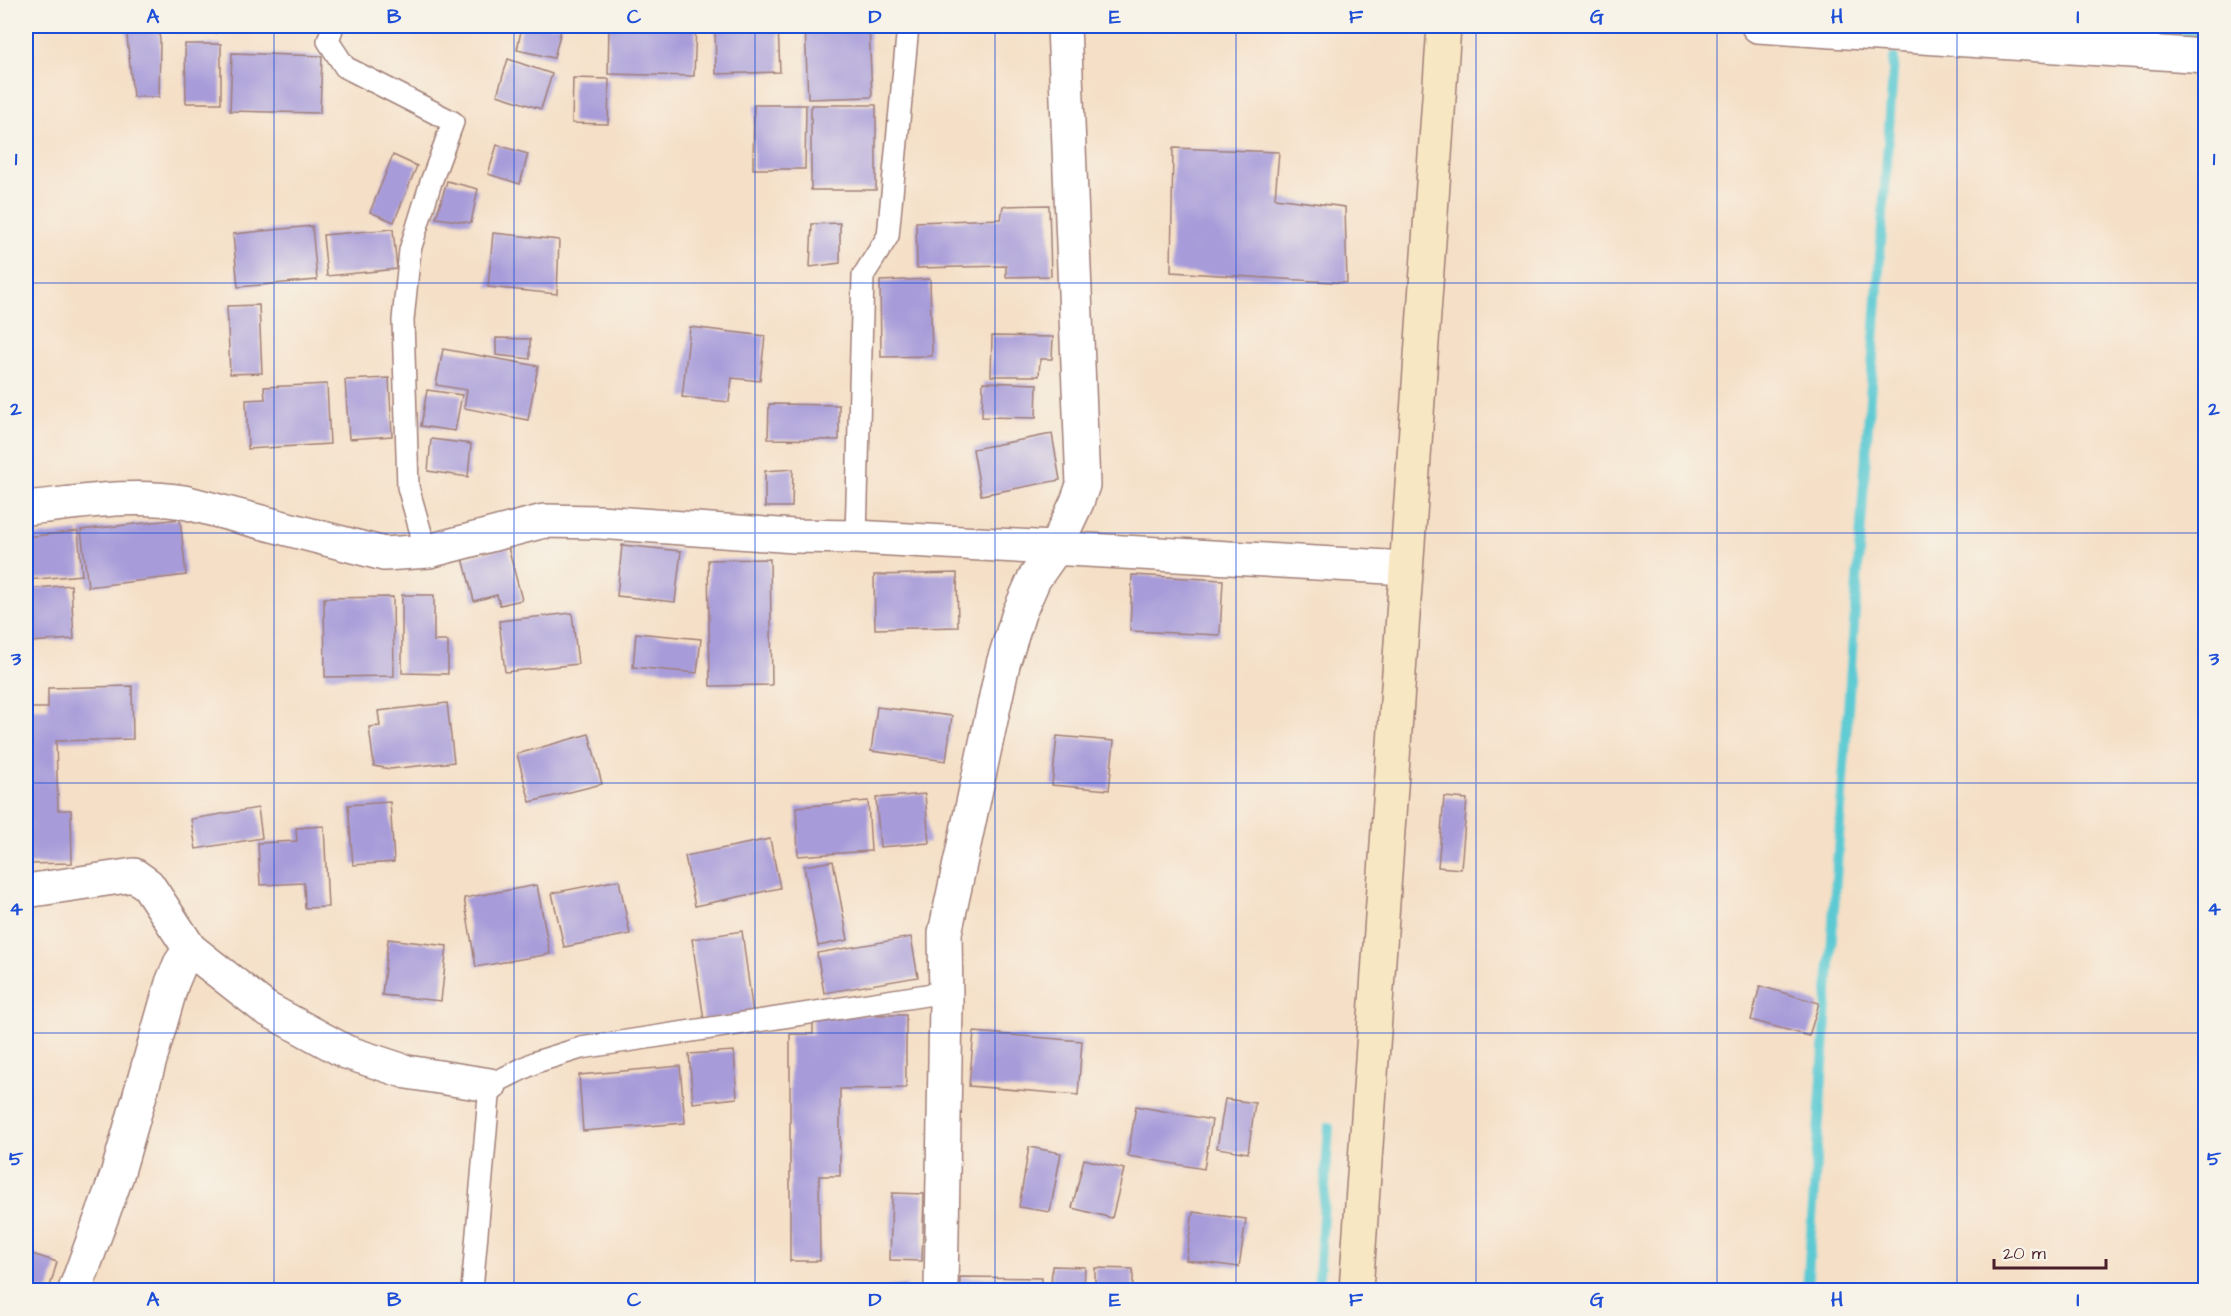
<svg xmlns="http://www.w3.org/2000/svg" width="2231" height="1316" viewBox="0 0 2231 1316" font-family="'Architects Daughter',sans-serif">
<rect width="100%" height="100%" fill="#f7f3e8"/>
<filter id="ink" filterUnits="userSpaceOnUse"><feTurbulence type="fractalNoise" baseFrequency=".0167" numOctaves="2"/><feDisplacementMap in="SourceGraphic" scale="12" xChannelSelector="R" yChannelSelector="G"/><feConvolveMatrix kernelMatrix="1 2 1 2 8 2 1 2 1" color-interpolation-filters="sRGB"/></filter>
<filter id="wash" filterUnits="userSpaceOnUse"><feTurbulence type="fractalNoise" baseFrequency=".008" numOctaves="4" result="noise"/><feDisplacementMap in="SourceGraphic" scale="24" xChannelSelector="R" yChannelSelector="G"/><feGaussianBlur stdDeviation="1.35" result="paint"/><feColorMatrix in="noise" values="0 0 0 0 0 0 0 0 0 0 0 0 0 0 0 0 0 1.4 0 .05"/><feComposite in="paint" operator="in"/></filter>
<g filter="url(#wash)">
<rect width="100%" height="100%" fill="#f5dfc6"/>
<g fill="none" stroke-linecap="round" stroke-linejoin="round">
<!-- stream -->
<g stroke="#5dcad3" stroke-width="10">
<path d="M2097,26L2206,32"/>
<path d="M1318,1290L1329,1127"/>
<path d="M1807,1290L1894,58"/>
</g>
</g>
<g id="blocks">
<!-- building -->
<g fill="#a79bd9">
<path d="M126,26H158L160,40L159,97H133Z"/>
<rect x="175" y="26" width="41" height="7"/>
<path d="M522,26H562L554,58L517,50Z"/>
<path d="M609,26H696L694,76L608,74Z"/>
<path d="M715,26H778L780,72L716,74Z"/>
<path d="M805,26H869L872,97L808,99Z"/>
<path d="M185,44H221V103H186Z"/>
<path d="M232,53L322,56L320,113L230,111Z"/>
<path d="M508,59L552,74L541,109L497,95Z"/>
<path d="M573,78L609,79L608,124L572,123Z"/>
<path d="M754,105H806L805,169H753Z"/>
<rect x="811" y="105" width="65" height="85"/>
<path d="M497,145L528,154L520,184L488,174Z"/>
<path d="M1173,148L1279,152L1275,198L1345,207L1347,283L1171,272Z"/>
<path d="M393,155L417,166L394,222L370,212Z"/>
<path d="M447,181L478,189L471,223L436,218Z"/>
<path d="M1049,205L1051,276L1006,277V266L917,268L916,222L1001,219L1003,206Z"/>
<path d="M840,223V263L810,267L812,224Z"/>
<path d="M312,226L317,280L238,287L233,234Z"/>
<path d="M393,229L397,269L327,276L323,235Z"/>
<path d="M493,233L559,240L557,294L488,287Z"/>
<path d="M930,279L932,356L881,357L880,281Z"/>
<path d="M259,305L262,373L230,374L227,306Z"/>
<path d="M690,327L765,336L760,381L732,378L729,402L682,397Z"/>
<path d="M992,336L1053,337L1052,359H1040L1039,376H991Z"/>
<path d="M496,338L530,339V359L496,355Z"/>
<path d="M443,349L538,366L528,420L464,408L467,390L436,385Z"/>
<path d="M389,378L392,436L349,439L345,380Z"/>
<path d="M983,382L1037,384L1036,418L982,417Z"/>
<path d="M327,384L330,444L248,449L246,400L265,399L264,387Z"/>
<path d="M427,390L462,395L455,431L421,426Z"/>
<path d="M769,404L839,405V440L768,439Z"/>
<path d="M1052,434L1060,480L981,495L973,449Z"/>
<path d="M431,439L471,444L468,477L428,471Z"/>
<path d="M793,469L792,507H765V471Z"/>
<path d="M180,519L186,575L88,587L81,530Z"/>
<path d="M78,531L82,575L27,580L26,537Z"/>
<path d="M622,545L681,551L675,602L617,596Z"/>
<path d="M508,547L522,600L500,605L497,595L474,601L463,558Z"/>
<path d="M770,559L772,685L710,686L708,560Z"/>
<path d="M957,573L958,627L875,629L874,575Z"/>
<path d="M1132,575L1223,580L1220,635L1130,631Z"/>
<path d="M71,585L74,639L29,642L26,589Z"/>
<path d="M402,595H434V641H448V674L402,673Z"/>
<path d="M393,597L394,676L325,677L324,598Z"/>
<path d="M572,613L578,664L505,672L499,621Z"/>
<path d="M636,633L701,639L697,673L633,667Z"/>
<path d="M132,686L133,739L56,741L58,810H71L72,863L26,864V708H48V688Z"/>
<path d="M447,703L454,762L390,769L374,766L369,727L380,726L378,711Z"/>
<path d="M877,707L952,716L946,761L871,751Z"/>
<path d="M589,734L602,784L530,802L517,754Z"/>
<path d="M1057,736L1114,741L1109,790L1052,785Z"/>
<path d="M925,794L929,843L880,847L876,798Z"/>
<path d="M1444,797L1467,799L1461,869L1438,867Z"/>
<path d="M868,801L871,851L798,856L796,807Z"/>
<path d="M390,802L394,862L353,865L348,805Z"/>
<path d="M258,808L262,838L196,849L191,819Z"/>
<path d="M324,826L328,907L305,908L304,883L260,885L258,843L297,841L296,828Z"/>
<path d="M770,839L780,888L695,906L685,856Z"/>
<path d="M833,861L848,940L818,946L804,866Z"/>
<path d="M619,880L630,934L564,947L552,893Z"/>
<path d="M537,885L550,954L476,967L464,898Z"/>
<path d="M742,931L753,1014L704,1020L692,939Z"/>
<path d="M911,937L918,977L824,993L817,953Z"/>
<path d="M388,939L447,946L441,1001L382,995Z"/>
<path d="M1760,986L1819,1003L1809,1036L1751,1020Z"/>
<path d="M813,1015H906V1088L840,1089V1176H819L820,1261H790V1034H813Z"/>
<path d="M974,1032L1082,1041L1078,1095L969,1086Z"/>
<path d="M734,1051L737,1098L693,1103L689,1054Z"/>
<path d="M680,1066L685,1123L583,1131L579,1075Z"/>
<path d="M1225,1099L1255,1103L1248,1153L1217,1148Z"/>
<path d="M1136,1106L1212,1120L1204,1169L1128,1156Z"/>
<path d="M1029,1147L1061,1153L1050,1212L1019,1207Z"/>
<path d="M1084,1159L1124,1169L1112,1218L1072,1208Z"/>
<path d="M892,1193L924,1194L922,1261L890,1260Z"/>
<path d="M1193,1212L1246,1219L1239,1267L1186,1260Z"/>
<path d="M26,1252L57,1262L49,1290H26Z"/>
<path d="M1052,1266L1085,1267L1084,1290H1051Z"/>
<path d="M1095,1268L1133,1269V1290H1095Z"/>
<path d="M960,1277L1042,1278L1041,1290H960Z"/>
<path d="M906,1285V1290H875V1289Z"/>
</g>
</g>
</g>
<g filter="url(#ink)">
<use href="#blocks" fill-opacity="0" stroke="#a07f78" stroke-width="1.5"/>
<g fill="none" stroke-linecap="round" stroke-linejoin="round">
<defs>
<g id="lane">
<path d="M333,26L328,41L345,67L453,122L431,182L410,250L403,320L408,487L421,533L429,551"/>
<path d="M856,537L863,276L888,236L908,26"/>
<path d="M472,1290L490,1085L536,1062L581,1048L946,992"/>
</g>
<g id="street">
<path d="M1758,26L2206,56"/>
<path d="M26,508C78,503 131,493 184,502L384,554L429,551L544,521L599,522L794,536L856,537L1406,568"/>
<path d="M26,891L134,875L148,885L190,949L265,1008L346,1052L407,1072L490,1085"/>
<path d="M75,1290L117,1175L172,983L180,964L190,949"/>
<path d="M941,1290L946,1003L945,933L1003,664L1019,613L1034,579L1055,549L1077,502L1083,485L1064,26"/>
</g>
<path id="secondary" d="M1356,1290L1444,26"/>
</defs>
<!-- lane casing -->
<use href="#lane" stroke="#a07f78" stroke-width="24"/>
<!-- street casing -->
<use href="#street" stroke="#a07f78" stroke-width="36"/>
<!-- secondary casing -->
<use href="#secondary" stroke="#a07f78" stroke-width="36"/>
<!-- lane -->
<use href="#lane" stroke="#fff" stroke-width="21"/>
<!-- street -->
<use href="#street" stroke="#fff" stroke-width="33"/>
<!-- secondary -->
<use href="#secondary" stroke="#f8e7c3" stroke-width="33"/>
</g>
</g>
<!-- grid -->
<path fill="none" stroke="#1d4ed8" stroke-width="1.5" stroke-opacity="0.55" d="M274,26V1290M514,26V1290M755,26V1290M995,26V1290M1236,26V1290M1476,26V1290M1717,26V1290M1957,26V1290M26,283H2206M26,533H2206M26,783H2206M26,1033H2206"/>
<!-- margin -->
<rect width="2231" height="1316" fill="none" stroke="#f7f3e8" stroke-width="66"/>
<!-- scale -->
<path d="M1994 1259v9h112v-9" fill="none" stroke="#4a1f2b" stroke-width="3"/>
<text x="2003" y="1259" font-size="18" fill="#4a1f2b" stroke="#f7f3e8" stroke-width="4.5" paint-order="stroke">20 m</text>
<rect x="33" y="33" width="2165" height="1250" fill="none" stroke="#1d4ed8" stroke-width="2"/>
<g font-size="20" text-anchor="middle" font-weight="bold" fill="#1d4ed8">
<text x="153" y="23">A</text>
<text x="394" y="23">B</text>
<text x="634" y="23">C</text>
<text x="875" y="23">D</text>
<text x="1115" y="23">E</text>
<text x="1356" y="23">F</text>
<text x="1597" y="23">G</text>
<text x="1837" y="23">H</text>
<text x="2078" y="23">I</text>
<text x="16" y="165">1</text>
<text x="2214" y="165">1</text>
<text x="16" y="415">2</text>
<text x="2214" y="415">2</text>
<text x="16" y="665">3</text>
<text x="2214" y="665">3</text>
<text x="16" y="915">4</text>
<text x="2214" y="915">4</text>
<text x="16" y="1165">5</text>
<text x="2214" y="1165">5</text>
<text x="153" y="1306">A</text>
<text x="394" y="1306">B</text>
<text x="634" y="1306">C</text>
<text x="875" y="1306">D</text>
<text x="1115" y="1306">E</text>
<text x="1356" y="1306">F</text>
<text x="1597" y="1306">G</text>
<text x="1837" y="1306">H</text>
<text x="2078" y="1306">I</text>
</g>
</svg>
